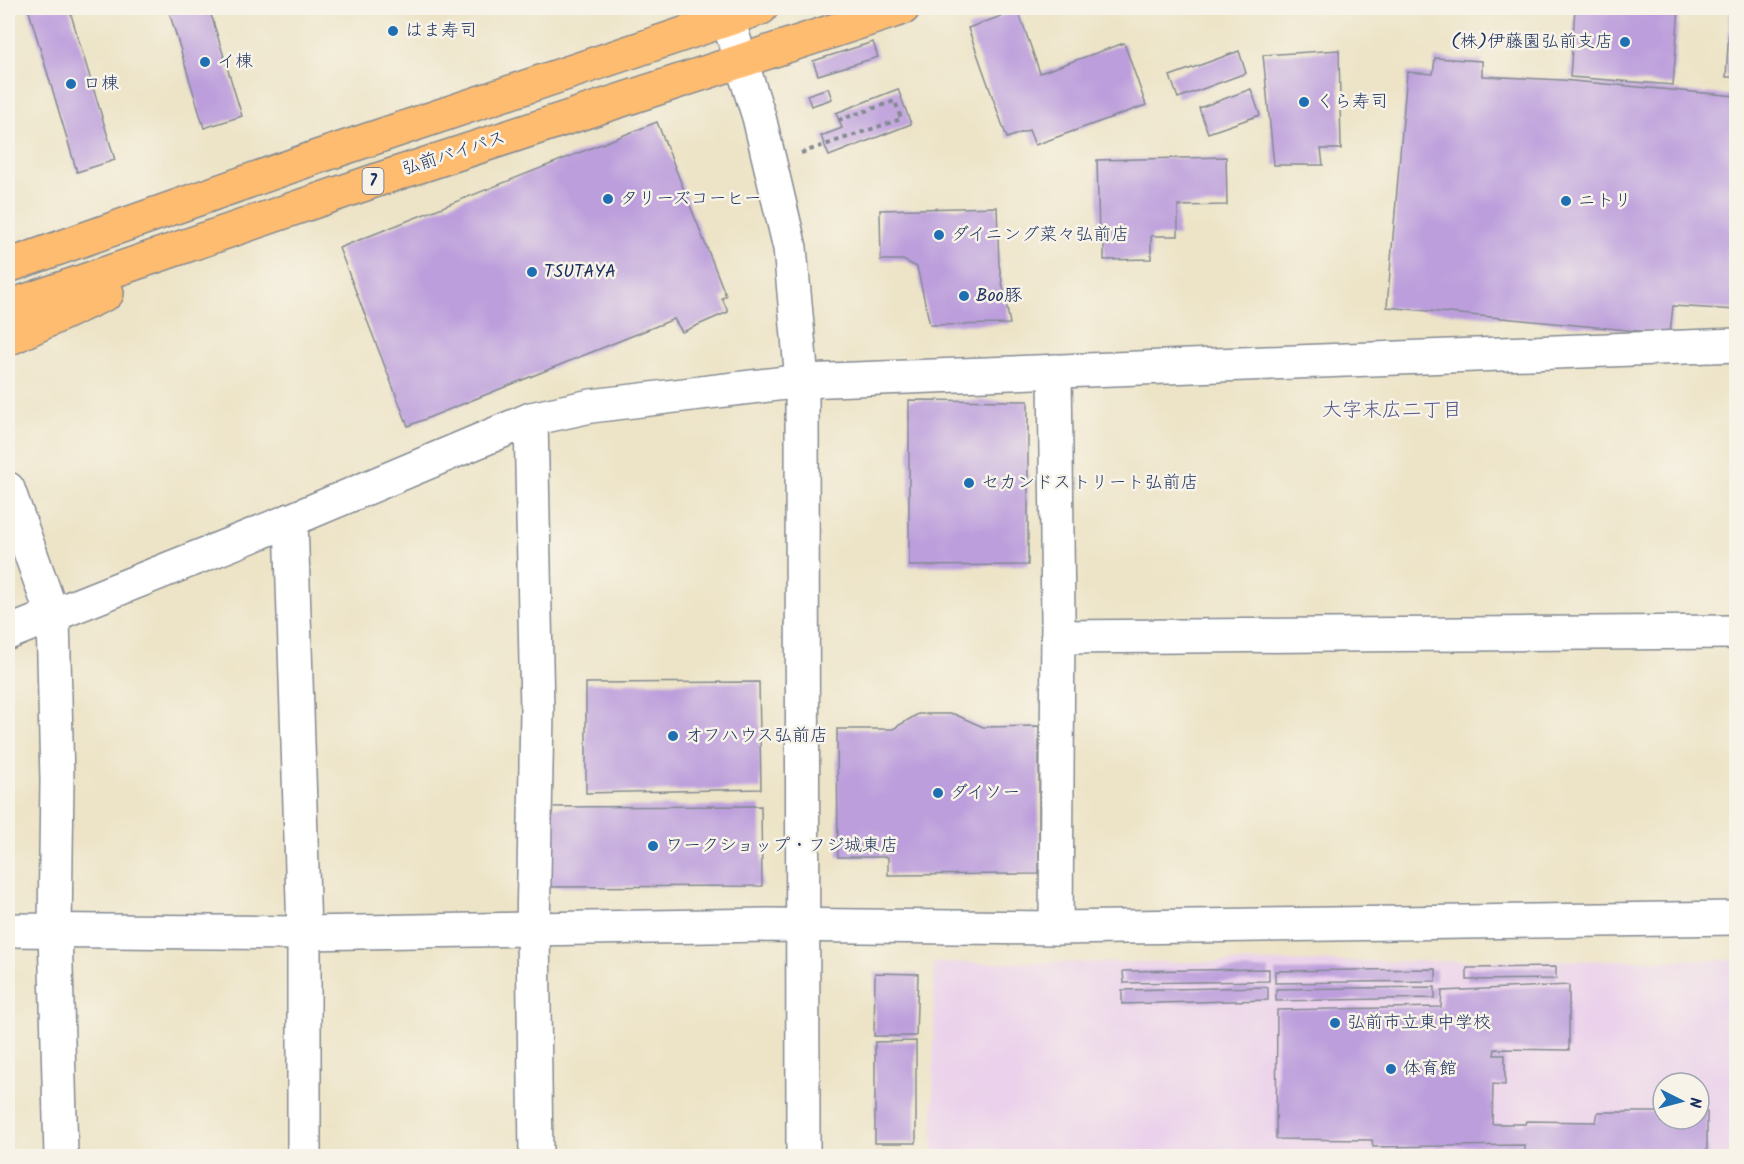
<svg xmlns="http://www.w3.org/2000/svg" width="1744" height="1164" viewBox="0 0 1744 1164" font-family="Kalam,'Klee One',sans-serif">
<rect width="100%" height="100%" fill="#f7f3e8"/>
<filter id="ink" filterUnits="userSpaceOnUse"><feTurbulence type="fractalNoise" baseFrequency=".0167" numOctaves="2"/><feDisplacementMap in="SourceGraphic" scale="12" xChannelSelector="R" yChannelSelector="G"/><feConvolveMatrix kernelMatrix="1 2 1 2 8 2 1 2 1" color-interpolation-filters="sRGB"/></filter>
<filter id="wash" filterUnits="userSpaceOnUse"><feTurbulence type="fractalNoise" baseFrequency=".008" numOctaves="4" result="noise"/><feDisplacementMap in="SourceGraphic" scale="24" xChannelSelector="R" yChannelSelector="G"/><feGaussianBlur stdDeviation="1.35" result="paint"/><feColorMatrix in="noise" values="0 0 0 0 0 0 0 0 0 0 0 0 0 0 0 0 0 1.4 0 .05"/><feComposite in="paint" operator="in"/></filter>
<g filter="url(#wash)">
<rect width="100%" height="100%" fill="#ede4c7"/>
<!-- built -->
<path fill="#ebd1eb" fill-rule="evenodd" d="M1736,960V1156H933L934,963ZM1663,1083H1699V1119H1663Z"/>
<g id="blocks">
<!-- building -->
<g fill="#bc9edc">
<path d="M28,8H69L115,160L77,172Z"/>
<path d="M168,8H209L242,116L204,128Z"/>
<path d="M1575,8H1679L1673,85L1570,77Z"/>
<path d="M1018,10L1040,73L1124,43L1146,105L1035,145L1029,130L1007,138L968,28Z"/>
<path d="M1730,13L1736,14V77H1726Z"/>
<path d="M873,42L878,57L818,75L813,61Z"/>
<path d="M1339,50L1341,149H1321L1323,165H1274L1263,55Z"/>
<path d="M1239,51L1246,73L1178,98L1170,76Z"/>
<path d="M1435,58L1482,61V76L1562,80L1736,96V310L1673,306L1670,334L1387,307L1407,72L1433,74Z"/>
<path d="M828,88L832,99L811,106L807,95Z"/>
<path d="M898,89L911,124L829,156L821,136L842,128L836,113Z"/>
<path d="M1251,89L1260,115L1208,133L1199,108Z"/>
<path d="M657,122L726,296L722,298L728,312L682,332L674,319L408,426L339,248Z"/>
<path d="M1226,157L1227,205L1178,206V236H1151V259L1104,260V237L1099,238L1097,160Z"/>
<path d="M997,207L999,265L1010,324L930,325L917,267L903,260H881L880,210Z"/>
<path d="M909,400L1028,401V565L909,566Z"/>
<path d="M759,682L761,789L586,793V683Z"/>
<path d="M918,714H954L983,727L1039,726V874L888,875V857H838L837,729H893Z"/>
<path d="M761,806L762,886L545,887V807Z"/>
<path d="M1556,967V979L1467,980V968Z"/>
<path d="M1269,969V981L1124,983L1123,971Z"/>
<path d="M1436,969V981L1275,983V971Z"/>
<path d="M875,973L918,974L916,1036H874Z"/>
<path d="M1569,985V1050L1495,1049L1494,1055H1505V1085L1493,1084L1492,1124H1525L1526,1121L1596,1122L1598,1112H1663V1119H1699V1112H1707V1156H1525V1145L1373,1147L1372,1140L1276,1139L1277,1010L1441,1007L1442,991Z"/>
<path d="M1268,987V1000L1122,1004V990Z"/>
<path d="M1435,987V998L1276,1001V989Z"/>
<path d="M916,1041V1143H875V1042Z"/>
<rect x="878" y="1153" width="38" height="3"/>
</g>
</g>
</g>
<g filter="url(#ink)">
<use href="#blocks" fill-opacity="0" stroke="#848a92" stroke-width="1.5"/>
<g fill="none" stroke-linecap="round" stroke-linejoin="round">
<defs>
<g id="minor">
<path d="M724,8L759,117L790,248L802,381L803,1156"/>
<path d="M1055,371L1058,619L1056,928"/>
<path d="M531,419L537,711L533,930L536,1156"/>
<path d="M8,489L53,617L57,780L55,929L61,1156"/>
<path d="M291,520L304,933V1156"/>
<path d="M8,633L291,520L531,419L591,406L802,381L1736,345"/>
<path d="M1058,637L1736,632"/>
<path d="M8,930L304,933L768,925L1056,928L1736,918"/>
</g>
<g id="highway">
<path d="M8,266L317,157L761,8"/>
<path d="M8,307L377,180L903,8"/>
<path d="M8,339L107,293"/>
</g>
</defs>
<!-- minor casing -->
<use href="#minor" stroke="#848a92" stroke-width="36"/>
<!-- highway casing -->
<use href="#highway" stroke="#848a92" stroke-width="36"/>
<!-- path -->
<path stroke="#848a92" stroke-width="4" stroke-dasharray="4.5 4.5" stroke-linecap="butt" d="M801,153L901,119L895,101L839,120"/>
<!-- minor -->
<use href="#minor" stroke="#fff" stroke-width="33"/>
<!-- highway -->
<use href="#highway" stroke="#febc70" stroke-width="33"/>
</g>
</g>
<!-- markers -->
<g fill="#1f6fb2" stroke="#f7f3e8" stroke-width="2">
<circle cx="393" cy="31" r="6"/>
<circle cx="1625" cy="42" r="6"/>
<circle cx="205" cy="62" r="6"/>
<circle cx="71" cy="84" r="6"/>
<circle cx="1304" cy="102" r="6"/>
<circle cx="608" cy="199" r="6"/>
<circle cx="1566" cy="201" r="6"/>
<circle cx="939" cy="235" r="6"/>
<circle cx="532" cy="272" r="6"/>
<circle cx="964" cy="296" r="6"/>
<circle cx="969" cy="483" r="6"/>
<circle cx="673" cy="736" r="6"/>
<circle cx="938" cy="793" r="6"/>
<circle cx="653" cy="846" r="6"/>
<circle cx="1335" cy="1023" r="6"/>
<circle cx="1391" cy="1069" r="6"/>
</g>
<g text-anchor="middle" dominant-baseline="central" stroke-width="5" stroke-linejoin="round" paint-order="stroke">
<!-- shield labels -->
<rect fill="#f7f3e8" stroke="#5d6a87" stroke-width="1.5" x="362.5" y="168" width="21" height="26" rx="4.5"/>
<g font-size="16" font-weight="bold" fill="#1b2f5e">
<text x="373" y="181">7</text>
</g>
<!-- poi labels -->
<g font-size="18" fill="#1b2f5e" stroke="#f7f3e8" text-anchor="start">
<text x="405" y="31">はま寿司</text>
<text x="1613" y="42" text-anchor="end">(株)伊藤園弘前支店</text>
<text x="217" y="62">イ棟</text>
<text x="83" y="84">ロ棟</text>
<text x="1316" y="102">くら寿司</text>
<text x="620" y="199">タリーズコーヒー</text>
<text x="1578" y="201">ニトリ</text>
<text x="951" y="235">ダイニング菜々弘前店</text>
<text x="544" y="272">TSUTAYA</text>
<text x="976" y="296">Boo豚</text>
<text x="981" y="483">セカンドストリート弘前店</text>
<text x="685" y="736">オフハウス弘前店</text>
<text x="950" y="793">ダイソー</text>
<text x="665" y="846">ワークショップ・フジ城東店</text>
<text x="1347" y="1023">弘前市立東中学校</text>
<text x="1403" y="1069">体育館</text>
</g>
<!-- street labels -->
<g font-size="18" fill="#1b2f5e" stroke="#f7f3e8">
<text transform="translate(454 154) rotate(-18)">弘前バイパス</text>
</g>
<!-- neighbourhood labels -->
<g font-size="20" fill="#53568a" stroke="#f7f3e8">
<text x="1392" y="411">大字末広二丁目</text>
</g>
</g>
<!-- margin -->
<rect width="1744" height="1164" fill="none" stroke="#f7f3e8" stroke-width="30"/>
<!-- north arrow -->
<g transform="translate(1681 1101) rotate(96)"><circle r="28" fill="#f7f3e8" stroke="#9fa5b1" stroke-width="1.5"/>
<path d="M0-4.5L10 22L0 15L-10 22Z" fill="#1f6fb2"/>
<text y="-9" font-size="16" font-weight="bold" text-anchor="middle" fill="#1b2f5e">N</text>
</g>
</svg>
